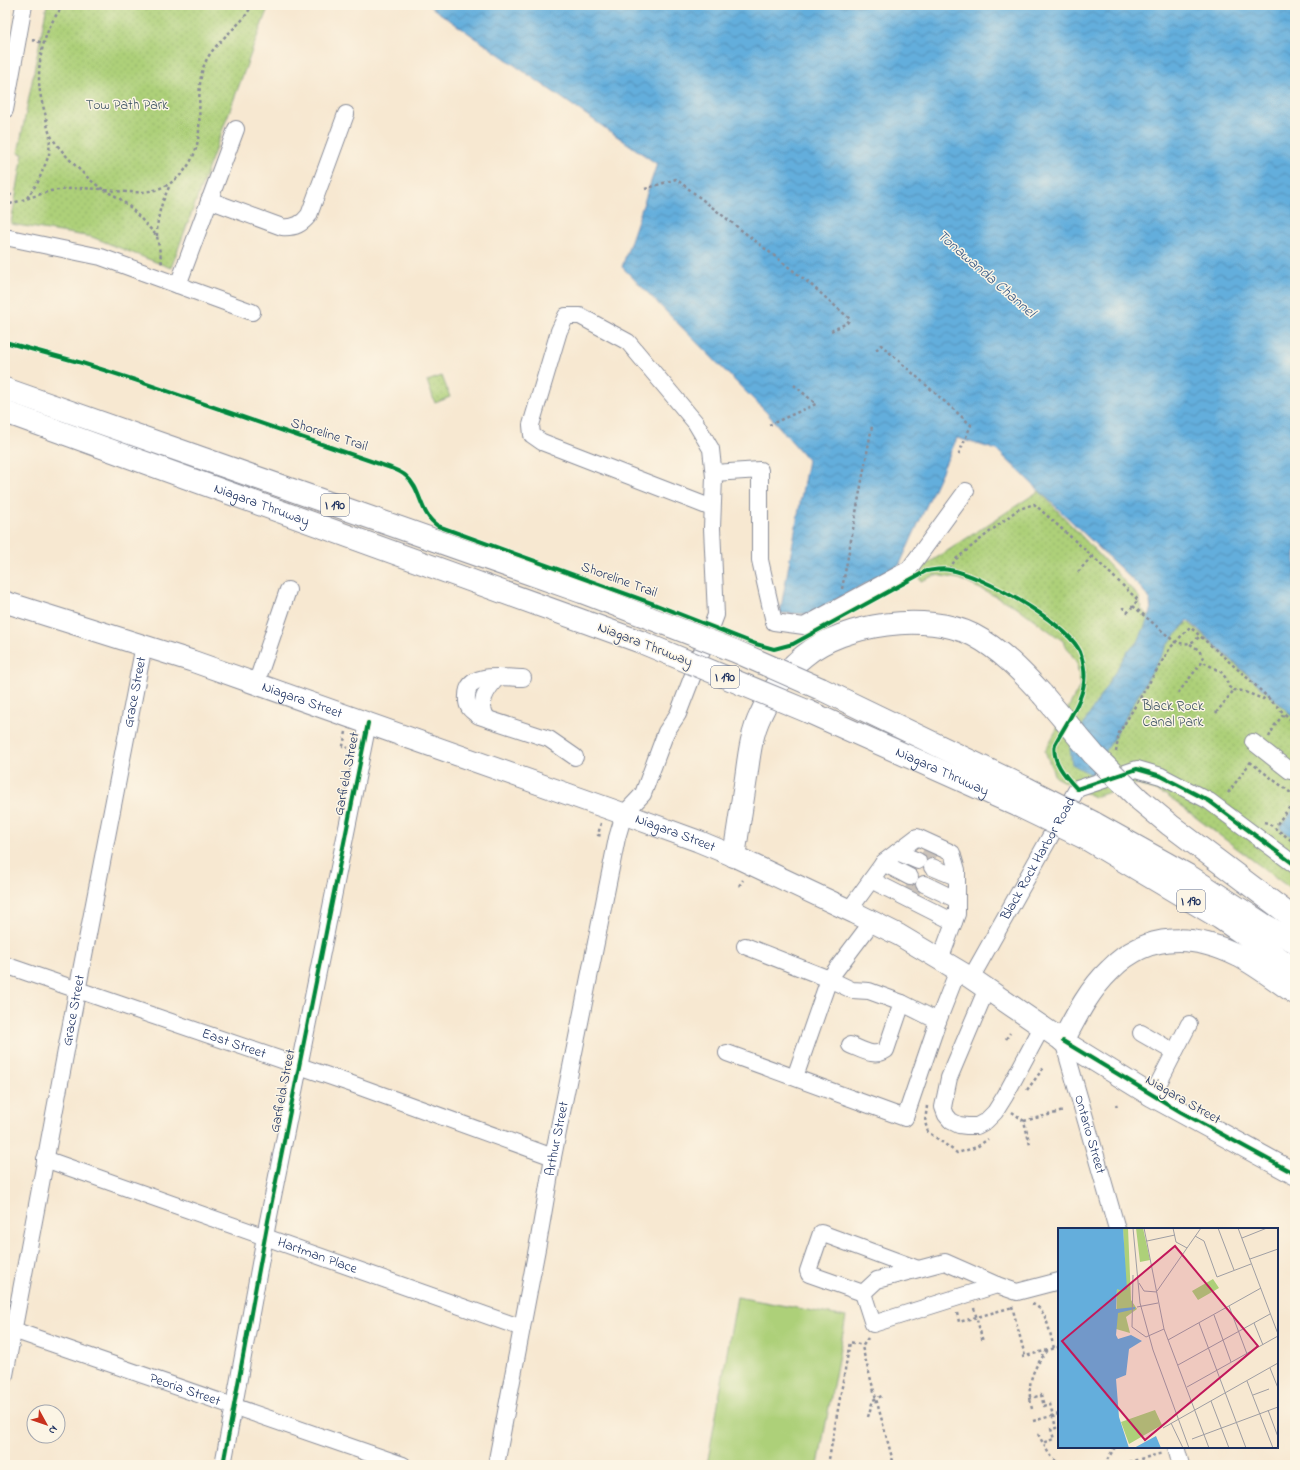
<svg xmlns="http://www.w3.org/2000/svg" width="1300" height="1470" viewBox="0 0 1300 1470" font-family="'Indie Flower',sans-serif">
<defs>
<pattern id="park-dots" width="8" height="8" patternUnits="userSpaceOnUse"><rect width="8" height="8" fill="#add079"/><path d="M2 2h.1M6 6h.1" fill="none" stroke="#94b36b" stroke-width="1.8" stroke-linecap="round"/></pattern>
<pattern id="water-waves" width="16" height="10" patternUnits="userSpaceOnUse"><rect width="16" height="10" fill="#64aedc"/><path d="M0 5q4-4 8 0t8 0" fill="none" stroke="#528eb6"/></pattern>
</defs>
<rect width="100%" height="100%" fill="#fcf5e5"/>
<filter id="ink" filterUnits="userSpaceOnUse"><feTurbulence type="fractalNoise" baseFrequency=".025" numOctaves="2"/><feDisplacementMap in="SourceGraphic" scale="8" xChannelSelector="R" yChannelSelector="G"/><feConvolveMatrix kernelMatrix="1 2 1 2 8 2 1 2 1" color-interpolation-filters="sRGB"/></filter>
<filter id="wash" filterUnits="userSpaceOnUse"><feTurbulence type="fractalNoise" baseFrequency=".012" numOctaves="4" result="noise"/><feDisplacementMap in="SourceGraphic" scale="16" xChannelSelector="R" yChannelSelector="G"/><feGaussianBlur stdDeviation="0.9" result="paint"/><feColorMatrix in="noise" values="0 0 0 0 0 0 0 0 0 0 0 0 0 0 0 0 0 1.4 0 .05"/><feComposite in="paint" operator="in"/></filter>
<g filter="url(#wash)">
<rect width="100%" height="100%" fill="#f7e8d1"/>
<!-- green -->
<path fill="#add079" stroke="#64806c" d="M737,1297L846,1317L818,1465H707Z"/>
<!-- park -->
<g fill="url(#park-dots)" stroke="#64806c">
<path d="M47,5H269L171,268L92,237L11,224L23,154L18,153Z"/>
<path d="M442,376L450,397L435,403L427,381Z"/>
<path d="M1039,491L1139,597L1141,609L1173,636L1188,622L1295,718V808L1280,828L1295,839V892L1166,795L1136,784L1094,797L1055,777L1045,751L1080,686L1077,663L1063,641L1017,607L960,579L936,575L921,581L915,572Z"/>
</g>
<!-- water -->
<g fill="url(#water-waves)" stroke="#406e9d">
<path d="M428,5H1295V718L1188,620L1168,644L1092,775L1072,764L1070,747L1127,652L1138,642L1151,612L1150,601L1143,590L997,450L957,438L899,566L808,614L780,613L808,460L767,413L622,267L657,164Z"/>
<path d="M1295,808V839L1280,828Z"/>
</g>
</g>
<g filter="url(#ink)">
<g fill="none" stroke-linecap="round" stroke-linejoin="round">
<!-- minor-tunnel -->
<g stroke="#cbc3ba" stroke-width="16" stroke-dasharray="16 8" stroke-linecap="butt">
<path d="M924,849L937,856"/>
<path d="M905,888L919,895"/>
</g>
<defs>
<g id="minor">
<path d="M5,110L24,5"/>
<path d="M209,200L282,227C295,228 302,224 309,215L346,114"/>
<path d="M5,237L101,257L252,312"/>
<path d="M178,285L236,129"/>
<path d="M714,473L760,470V560L774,622L804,626L909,569L966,491"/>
<path d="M523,678C506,678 467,670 467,696C466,707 470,710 479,716L549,739L575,757"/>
<path d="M256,684L288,590"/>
<path d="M488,719C476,704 487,689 497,678"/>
<path d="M1253,742L1290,771"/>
<path d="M897,852L918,861"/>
<path d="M883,863L910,877"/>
<path d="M932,867L956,877"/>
<path d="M871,880L954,922"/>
<path d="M924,884L957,900"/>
<path d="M851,911L855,902L884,862L917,837L952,853L957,870V914L940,960"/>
<path d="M745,946L829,979L872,922"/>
<path id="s1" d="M5,965L352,1084L553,1157"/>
<path id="s2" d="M971,978L1077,789L1137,769L1161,776L1209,801L1295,865"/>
<path d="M987,988L949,1078L943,1107L946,1115L951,1121L959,1125L967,1126H977L986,1121L995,1112L1005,1096L1042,1027"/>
<path d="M1141,1033L1174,1052"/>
<path id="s3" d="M1063,1041L1117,1229"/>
<path d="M850,1045C863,1050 874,1058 886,1050L902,1003"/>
<path d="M727,1053L905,1118L938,1021L958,970"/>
<path d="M795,1077L829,979L852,990L869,991L902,1003L938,1021"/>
<path d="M1152,1096L1189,1024"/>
<path id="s4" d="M45,1159L522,1328"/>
<path d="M863,1293L877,1280L945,1262L997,1285L1017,1292L1059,1281"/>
<path d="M863,1293L809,1274L808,1271L821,1233L918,1269"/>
<path d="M863,1293L873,1324L997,1285"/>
<path id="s5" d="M13,1330L403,1465"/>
<path id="s6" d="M5,1375L80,976L144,645"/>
<path d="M1176,1447L1181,1465"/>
<path d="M223,1465L267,1226L368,723"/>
<path id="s7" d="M496,1465L539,1238L553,1157L617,838L624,814L643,794L666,732L678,714L716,615L712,528L714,477L711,449L695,422L628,342L580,316H566L559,331L531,425L532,435L542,442L712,508"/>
</g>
<g id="major">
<path id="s8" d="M5,602L192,661L624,814L698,841L734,856L855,913L899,935L971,978L1063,1041L1152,1096L1295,1174"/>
</g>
<g id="highway">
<path d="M5,389L582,592L650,618"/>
<path id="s9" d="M5,412L641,642"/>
<path d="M821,689L1026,788"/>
<path id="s10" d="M809,712L1019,806"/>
<path d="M1140,800L1170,825L1295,919"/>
<path d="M1094,823L1189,876L1263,924L1295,942"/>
<path d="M1085,838L1220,918L1295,969"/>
<path d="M734,856C738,830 742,804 746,778C749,756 751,734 761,714C771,692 785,671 804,656C844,623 927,612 973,635C1000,649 1022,672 1042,694"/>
<path d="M1063,1041C1076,1016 1089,990 1110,970C1147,932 1194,934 1239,956C1258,966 1277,981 1295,993"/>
</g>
</defs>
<!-- minor casing -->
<use href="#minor" stroke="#898c98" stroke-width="18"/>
<!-- major casing -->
<use href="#major" stroke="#898c98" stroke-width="23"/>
<!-- highway casing -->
<use href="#highway" stroke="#898c98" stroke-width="24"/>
<!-- path -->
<g stroke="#898c98" stroke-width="2.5" stroke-dasharray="3 3" stroke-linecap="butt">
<path d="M64,5C44,27 36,63 40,92C41,99 43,106 45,113C47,120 47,130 51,136C58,149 89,181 101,188C105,191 111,190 116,191C143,194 165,193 184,171C209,141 194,106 202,72C207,50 227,36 242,20C246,16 249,10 252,5"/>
<path d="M32,40L44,43"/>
<path d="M645,189L676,179L809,283L850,319L847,323L831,331"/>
<path d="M5,194L12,195"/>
<path d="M27,198L38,182L49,155L50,136"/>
<path d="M10,204L50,191L78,188L102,189L119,198L130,207L157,236L162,264"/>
<path d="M157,236C157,215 161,204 170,185"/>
<path d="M876,350L881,345L971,425L958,456"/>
<path d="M769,425L816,404L794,385"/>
<path d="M949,569L956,559L1017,510L1034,504L1092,556L1138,600L1128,612L1123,608L1121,611"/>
<path d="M1078,572L1092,556"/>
<path d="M842,589L872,426"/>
<path d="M1133,606L1175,642C1186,645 1192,644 1200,636"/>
<path d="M1190,644L1199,650L1205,663L1221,672L1225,677L1229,687L1234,690L1243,691L1263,699L1266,696"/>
<path d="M1178,693L1203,661"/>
<path d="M1216,713L1234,690"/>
<path d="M346,732L343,746L348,748"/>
<path d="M1269,737L1275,725L1284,714"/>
<path d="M1116,752L1119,733L1170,648L1190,627L1252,682L1295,724"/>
<path d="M1250,762L1295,796"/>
<path d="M1228,793L1252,760"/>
<path d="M1264,822L1268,823L1295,843"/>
<path d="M601,823L598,835L603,836"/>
<path d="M1277,824L1295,800"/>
<path d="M739,886L743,880"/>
<path d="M1006,1039L1010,1033"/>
<path d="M1027,1090L1045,1066"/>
<path d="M1116,1104L1117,1107"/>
<path d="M927,1106L925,1122L928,1132L957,1153L977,1147L988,1139"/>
<path d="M1012,1112L1024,1121L1030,1145"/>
<path d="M1024,1121L1064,1111"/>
<path d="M1032,1304C1047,1308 1050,1335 1054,1348"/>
<path d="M1012,1306L1025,1356"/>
<path d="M974,1308L983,1342"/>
<path d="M957,1313L959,1322L1013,1307"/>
<path d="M868,1338L862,1347L894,1465"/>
<path d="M1022,1357L1059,1347"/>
<path d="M1029,1399L1041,1395L1044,1406L1050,1404L1056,1428L1051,1429L1054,1439L1042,1443"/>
<path d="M1032,1409C1026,1384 1032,1369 1048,1350"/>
<path d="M868,1417L873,1400L884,1395"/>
<path d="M1033,1421L1059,1414"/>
<path d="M1038,1434L1049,1454L1061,1465"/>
<path d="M828,1465L850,1342L863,1345"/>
<path d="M1104,1465L1115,1447"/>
<path d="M1117,1465L1163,1453"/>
</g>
<!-- minor -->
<use href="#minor" stroke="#fff" stroke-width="16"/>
<!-- major -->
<use href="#major" stroke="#fff" stroke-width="21"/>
<!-- highway -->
<use href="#highway" stroke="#fff" stroke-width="22"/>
<defs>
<g id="highway-bridge">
<path d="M650,618L735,651L821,689"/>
<path d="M641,642L809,712"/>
<path d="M1042,694L1094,755L1140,800"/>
<path d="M1026,788L1094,823"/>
<path d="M1019,806L1085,838"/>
</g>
</defs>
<!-- highway-bridge casing -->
<use href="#highway-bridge" stroke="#898c98" stroke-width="24" stroke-linecap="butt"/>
<!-- highway-bridge -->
<use href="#highway-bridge" stroke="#fff" stroke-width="22"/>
<defs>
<g id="cycleway">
<path d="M5,342L82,363L135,380L391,468C396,470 402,472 406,476C422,489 419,514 438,526L654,604L756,644L774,649L793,644L926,571C934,570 943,568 950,570C982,575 1062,621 1078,648C1082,654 1083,662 1084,669C1088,696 1067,721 1055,744C1051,761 1066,777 1077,789L1137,769L1161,776L1209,801L1295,865"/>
<path d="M1063,1041L1181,1112L1295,1174"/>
<path d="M223,1465L267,1226L368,723"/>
</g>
</defs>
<!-- cycleway casing -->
<use href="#cycleway" stroke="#fcf5e5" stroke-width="6"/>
<!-- cycleway -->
<use href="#cycleway" stroke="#00873e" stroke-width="4"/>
</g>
</g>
<g text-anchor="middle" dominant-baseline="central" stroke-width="3" stroke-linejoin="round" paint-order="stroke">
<!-- shield labels -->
<g fill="#fcf5e5" stroke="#5e6a86" stroke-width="1">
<rect x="321" y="494" width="28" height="22" rx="3"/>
<rect x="711" y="666" width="28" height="22" rx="3"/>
<rect x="1177" y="890" width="28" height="22" rx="3"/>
</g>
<g font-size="13" font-weight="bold" fill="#1b2f5e">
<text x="335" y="505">I 190</text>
<text x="725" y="677">I 190</text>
<text x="1191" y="901">I 190</text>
</g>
<!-- park labels -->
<g font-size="14" fill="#405765" stroke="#fcf5e5">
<text x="127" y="105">Tow Path Park</text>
<text x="1173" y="706">Black Rock<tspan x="1173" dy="16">Canal Park</tspan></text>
</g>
<!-- street labels -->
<g font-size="14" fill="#1b2f5e" stroke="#fcf5e5">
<text transform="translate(329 435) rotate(18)">Shoreline Trail</text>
<text stroke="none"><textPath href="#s9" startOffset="273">Niagara Thruway</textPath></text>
<text transform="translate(619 580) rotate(20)">Shoreline Trail</text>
<text transform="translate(645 645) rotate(21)">Niagara Thruway</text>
<text stroke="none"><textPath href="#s6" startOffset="695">Grace Street</textPath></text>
<text stroke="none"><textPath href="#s8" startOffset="313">Niagara Street</textPath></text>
<text stroke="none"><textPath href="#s10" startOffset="146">Niagara Thruway</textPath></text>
<text transform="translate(347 774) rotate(-79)">Garfield Street</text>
<text stroke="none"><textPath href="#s8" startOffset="709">Niagara Street</textPath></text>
<text stroke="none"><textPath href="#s2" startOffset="137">Black Rock Harbor Road</textPath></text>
<text stroke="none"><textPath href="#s6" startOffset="371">Grace Street</textPath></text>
<text stroke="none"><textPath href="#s1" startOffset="242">East Street</textPath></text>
<text transform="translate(283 1091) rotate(-79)">Garfield Street</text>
<text transform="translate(1183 1100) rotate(30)">Niagara Street</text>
<text stroke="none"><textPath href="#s3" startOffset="97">Ontario Street</textPath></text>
<text stroke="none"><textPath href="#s7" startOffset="332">Arthur Street</textPath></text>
<text stroke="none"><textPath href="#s4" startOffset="289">Hartman Place</textPath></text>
<text stroke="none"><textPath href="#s5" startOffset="182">Peoria Street</textPath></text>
</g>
<!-- water labels -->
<g font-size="15" font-style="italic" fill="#315584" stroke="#fcf5e5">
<text transform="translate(986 274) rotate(41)">Tonawanda Channel</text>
</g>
</g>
<!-- overview -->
<g transform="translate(1058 1228)">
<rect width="220" height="220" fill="#f7e8d1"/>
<path d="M155,51L161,60L140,72L134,63Z" fill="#add079"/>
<path d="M65,0H70L73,72L79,81L68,89L72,105L58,101L59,61H68ZM78,0H85L92,32L82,34ZM97,182L104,197L71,216L63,194Z" fill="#add079"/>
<path d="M0,0H65L69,61L65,63L59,61L58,81L77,79V81L60,85L58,107L60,111L73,107L84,113L71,121L68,147L58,151L61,189L71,220H0ZM98,208L103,220H76Z" fill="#64aedc"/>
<path fill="none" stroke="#9f9ea3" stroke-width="1" d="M75,0L82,75L95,122L131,220M86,0L106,101L151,220M115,0L118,14L129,20M160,0L176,42M180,0L220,106M137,8L146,13L159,49L193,36M184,10L209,0M89,13L117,7M192,31L220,21M75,47L74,99L88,109L106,101M81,55L86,63L99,64M99,63L143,0M171,78L189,126M79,79L100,75M156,87L173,134M141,95L188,220M196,95L205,117M110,112L203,60M120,137L212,86M212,140L220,160M189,153L215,220M129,159L220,108M195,167L211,161M153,173L171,220M210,182L220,209M113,195L125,220M105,200L220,135M134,211L220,179"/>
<path fill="#c2185b" fill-opacity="0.15" stroke="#c2185b" stroke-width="2" d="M117,18L200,118L87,212L4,113Z"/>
<rect width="220" height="220" fill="none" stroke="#1b2f5e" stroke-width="2"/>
</g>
<!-- margin -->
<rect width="1300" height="1470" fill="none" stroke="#fcf5e5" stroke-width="20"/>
<!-- north arrow -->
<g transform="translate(46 1424) rotate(130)"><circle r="19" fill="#fcf5e5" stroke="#a2a6af"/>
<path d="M0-3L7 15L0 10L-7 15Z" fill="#c8321e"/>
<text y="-6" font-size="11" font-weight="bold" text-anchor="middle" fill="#1b2f5e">N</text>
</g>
</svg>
